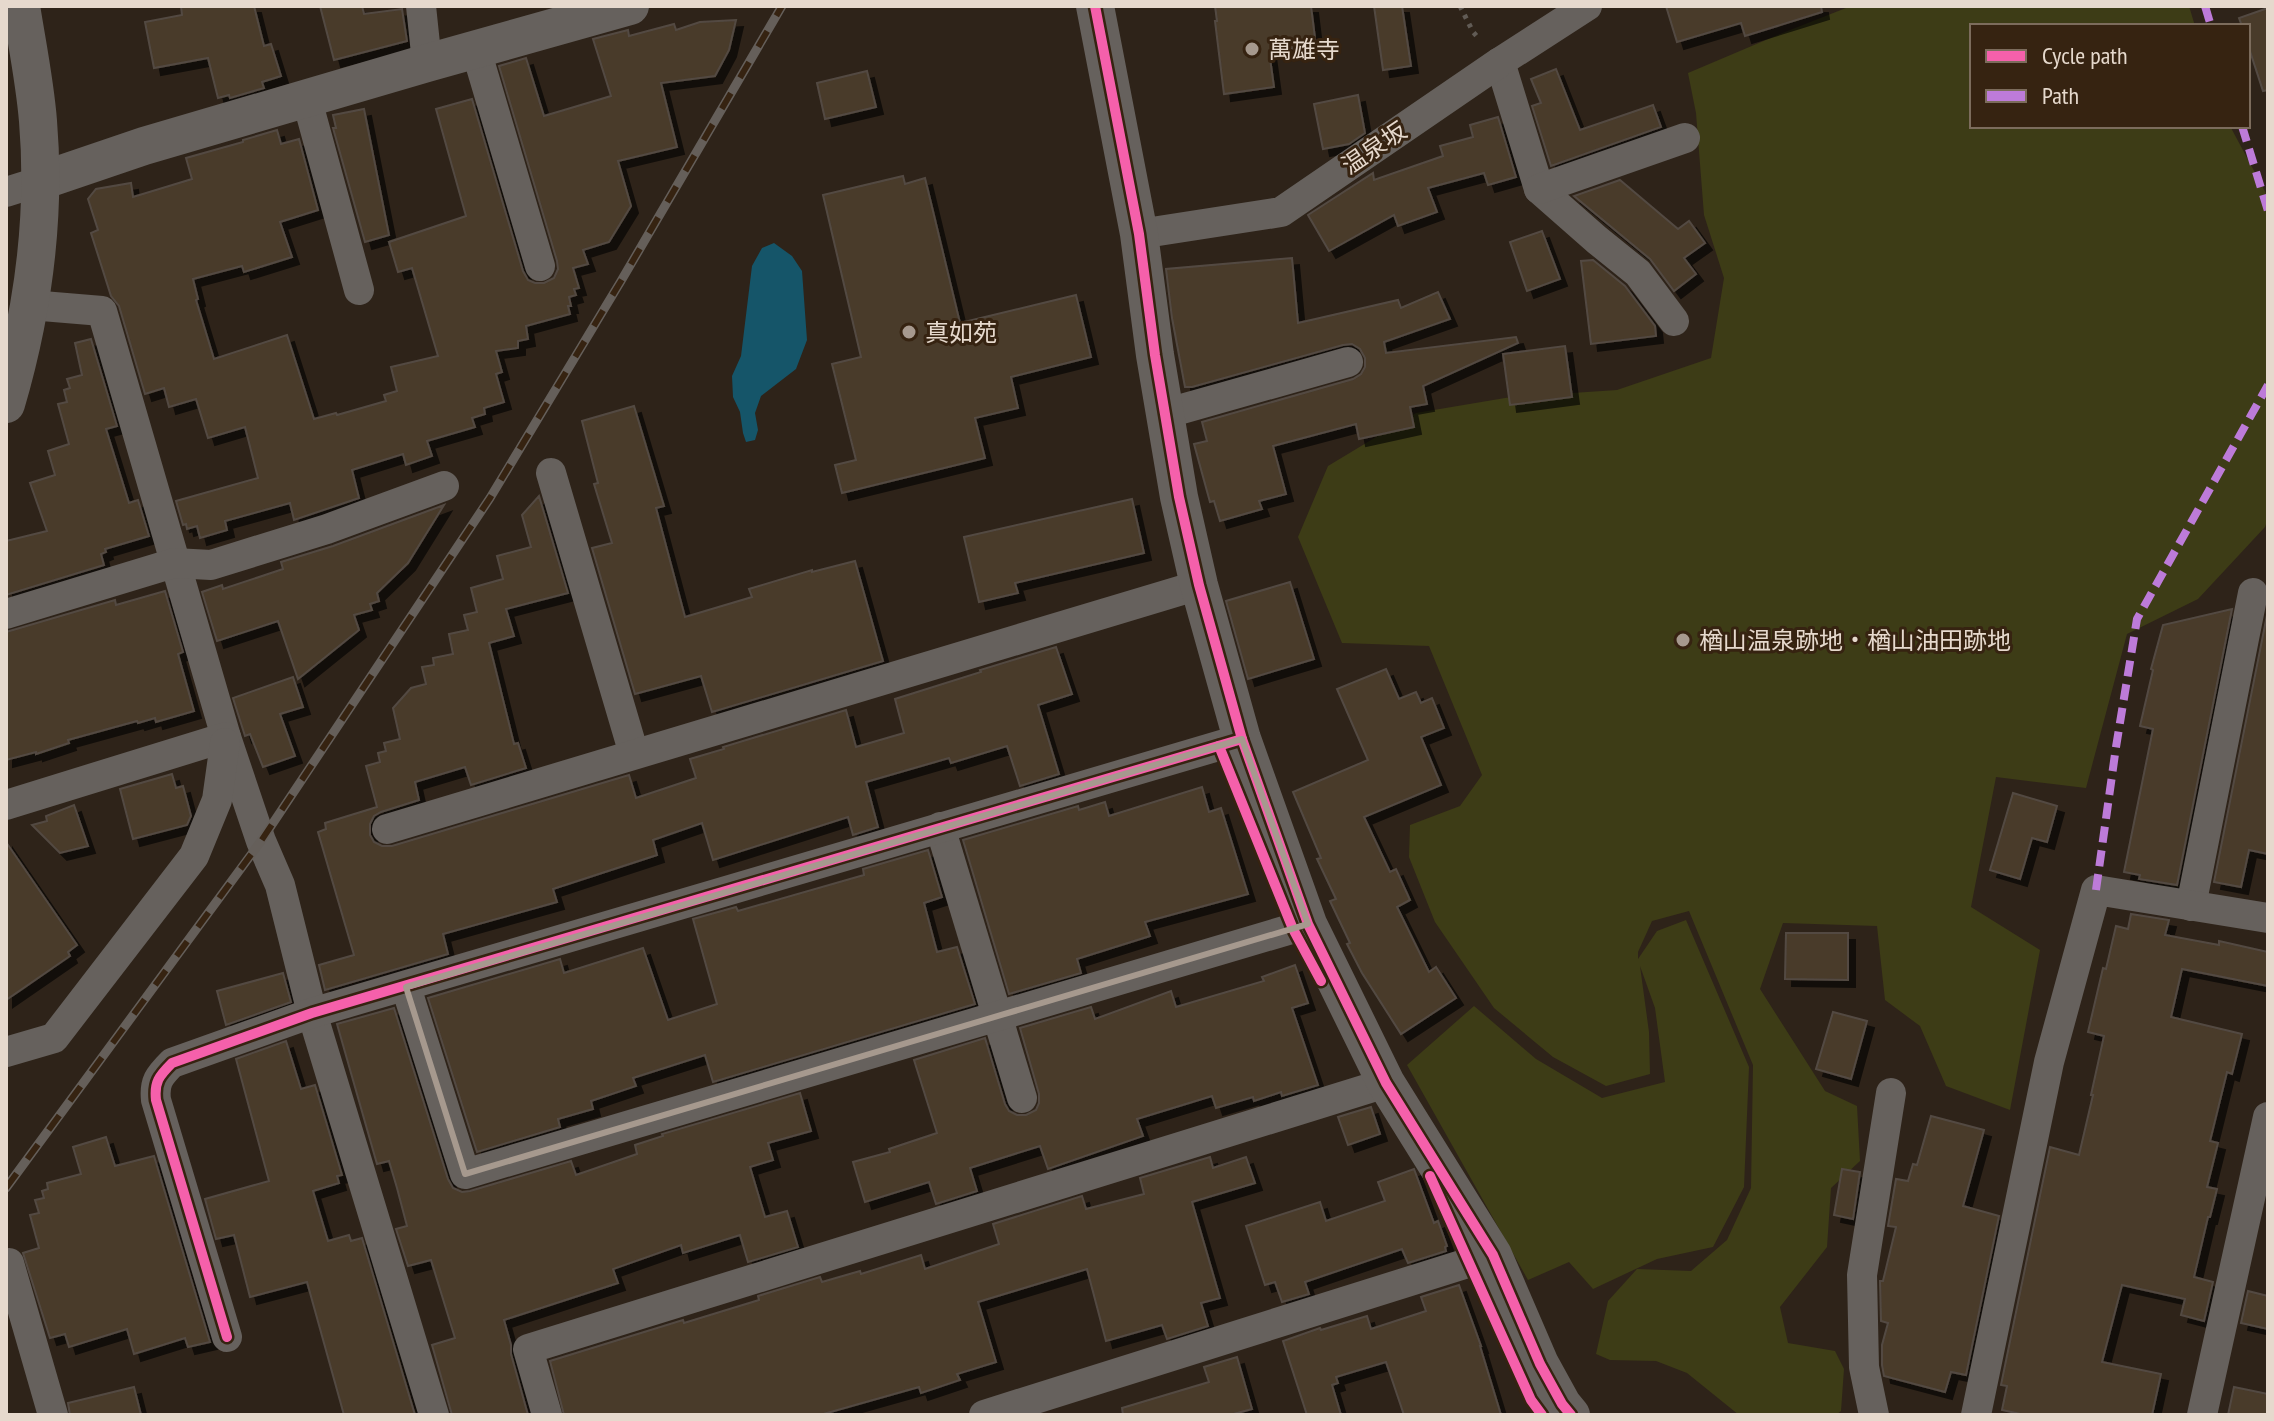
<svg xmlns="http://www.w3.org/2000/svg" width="2274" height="1421" viewBox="0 0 2274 1421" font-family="'PT Sans Narrow','Noto Sans JP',sans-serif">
<defs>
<filter id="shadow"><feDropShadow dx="7" dy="7" stdDeviation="0" flood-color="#0009"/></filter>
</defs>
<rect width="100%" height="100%" fill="#2e2319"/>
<!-- green -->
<path fill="#3d3c16" d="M1851,6H2189L2195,26H1972V126H2230L2268,197V518L2265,527L2198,599L2127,634L2086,788L1996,777L1971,907L2040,950L2010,1110L1946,1086L1920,1026L1885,1000L1877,926L1783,923L1760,989L1825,1091L1857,1106L1860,1161L1831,1188L1827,1247L1780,1307L1788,1343L1835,1351L1844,1369L1841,1411L1836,1415H1739L1687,1373L1656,1361L1610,1360L1596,1354L1608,1301L1637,1269L1691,1271L1727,1240L1751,1188L1753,1065L1689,911L1652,921L1638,952V959L1657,931L1686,920L1749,1067L1744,1187L1713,1247L1657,1259L1593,1289L1569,1262L1528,1280L1407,1065L1474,1006L1536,1059L1602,1098L1665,1082L1655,1008L1640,966L1649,1032L1650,1074L1606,1086L1553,1057L1494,1008L1435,922L1409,857L1410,825L1460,806L1482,775L1429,646L1342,643L1298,537L1328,466L1416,413L1511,397L1617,390L1711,358L1724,278L1704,215L1696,113L1688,73L1780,34Z"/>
<!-- water -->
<path fill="#155569" d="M774,243L792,256L802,271L807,340L796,369L761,396L755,413L758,430L755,440L746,442L743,433L740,412L733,397L732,376L741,356L752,266L762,248Z"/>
<!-- building -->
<g fill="#483a2b" stroke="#534a42" stroke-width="2" filter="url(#shadow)">
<path d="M181,6H254L264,46L271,44L281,76L262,82L264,88L230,98L229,95L218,98L208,58L154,68L145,22L182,15Z"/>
<path d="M320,6H362L364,14L402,9L407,41L334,60Z"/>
<path d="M1215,6H1311L1316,46L1269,51L1274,87L1224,94L1215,21H1217Z"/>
<path d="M1374,6H1402L1411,66L1383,70Z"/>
<path d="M1666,6H1821L1822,12L1745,36L1741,23L1677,42Z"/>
<path d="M2268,8V90L2263,91L2248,45V26H2242L2239,18Z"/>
<path d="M736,20L729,50L715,76L661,83L677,147L618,161L631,206L609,242L583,250L588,264L573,268L579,288L574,289L576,295L569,297L571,306H568L570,314L526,326L528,339L518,341V348L496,351L502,372L496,374L504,402L484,408L485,414L472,418L475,427L427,441L432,456L406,465L403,454L352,470L359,498L294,520L290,503L225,521L227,530L200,538L197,526L187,529L186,524L183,525L176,501L258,478L245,427L208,438L196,399L169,407L164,388L145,394L119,306L111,296L91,233L98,230L88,199L96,189L131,183L133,197L192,179L186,158L243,142V140L277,130L281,144L299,139L318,210L280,222L292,257L244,272L242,266L193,279L198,299L196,300L214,359L287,335L314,419L336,413L337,415L386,401L384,395L397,391L391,367L438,356L412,268L398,272L389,242L466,216L436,109L472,99L523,271L528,280L535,283H544L554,278L558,269L557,261L499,66L526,58L544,116L611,96L593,39L628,30L629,36L674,24L676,30L700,22Z"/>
<path d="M1556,69L1580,130L1653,105L1661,127L1551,166L1532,106L1541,103L1531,79Z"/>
<path d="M867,71L876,107L825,119L817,83Z"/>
<path d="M1358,95L1365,133L1349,144L1323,149L1314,104Z"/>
<path d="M364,109L389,235L365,242L333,128H336L333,115Z"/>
<path d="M1498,117L1516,177L1488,185L1484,173L1428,188L1437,212L1398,226L1394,215L1329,251L1308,215L1373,173L1374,180L1443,156L1440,146L1473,137L1470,125Z"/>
<path d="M903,176L905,184L925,178L960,323L1076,295L1091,357L1011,377L1018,408L975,418L985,458L842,493L835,465L856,460L832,364L861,357L823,195Z"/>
<path d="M1620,180L1678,229L1689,221L1705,243L1684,258L1696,274L1674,291L1650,259L1574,196Z"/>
<path d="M1542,231L1560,279L1527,291L1510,242Z"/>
<path d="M1292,258L1298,323L1398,300L1401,308L1438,292L1450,319L1384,342L1386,353L1516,337L1518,343L1423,386L1427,404L1410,407L1414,427L1359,439L1356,424L1273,446L1286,494L1259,501L1262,509L1220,521L1214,501L1210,502L1194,444L1207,441L1202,422L1353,379L1361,374L1365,367V358L1360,349L1352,344L1343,345L1192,387H1185L1172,318L1166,269Z"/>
<path d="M1593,260L1625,286L1655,326L1656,336L1591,344L1581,261Z"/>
<path d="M91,339L117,426L106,429L129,503L138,500L149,536L105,549L106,552L101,554L104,565L6,595V541L47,531L30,483L55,475L48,451L69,444L58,404L67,402L64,390L70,388L67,379L82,375L75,343Z"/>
<path d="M1565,346L1572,397L1510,405L1503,354Z"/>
<path d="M634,406L664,506L656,508L685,617L752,597L749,589L812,570V572L855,561L883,661L712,712L701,676L635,694L592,548L612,543L594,484L598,483L582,421Z"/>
<path d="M539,496L568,593L506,609L514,636L489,643L514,744L518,743L526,768L471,785L465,767L415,782L419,800L381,812L374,816L370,824V835L374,842L382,846H392L629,775L636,798L696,778L690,759L724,749L723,747L846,710L856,747L904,733L895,699L981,672L980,670L1056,647L1072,694L1038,705L1059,774L1020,786L1007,746L951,763L949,758L866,782L878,827L853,835L848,817L713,860L702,823L653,840L657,855L553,889L557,902L443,934L448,954L325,990L319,965L354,955L318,832L326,829L325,823L377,807L366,766L380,762L378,753L386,751L384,743L400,739L393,708L411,688L426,684L422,667L434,665L433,658L453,654L449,634L468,630L464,615L477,612L471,588L503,579L497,556L531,547L522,515Z"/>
<path d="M1132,499L1144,553L1015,583L1018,593L979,602L964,537Z"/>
<path d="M444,505L408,563L377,593L379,601L370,604L372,610L354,615L359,630L298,679L278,621L217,641L202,592L222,585L223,589L283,569L281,562L333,546Z"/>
<path d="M1290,582L1314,659L1248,679L1226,601Z"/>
<path d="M165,591L183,652L178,654L194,711L156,722L155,718L138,723L137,721L68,740L69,743L36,754V752L6,760V632L115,600L116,605Z"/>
<path d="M2232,609L2177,885L2139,879L2140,875L2124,872L2153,729L2140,726L2153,670L2151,669L2163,625Z"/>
<path d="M2268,610V854L2249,850L2241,887L2214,882Z"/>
<path d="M1386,669L1399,699L1416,692L1421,703L1432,698L1444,728L1421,737L1441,785L1364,817L1390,872L1396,869L1410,900L1397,907L1429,972L1436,967L1456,998L1401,1034L1362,973L1347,944L1350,943L1330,901L1336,899L1317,859L1321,858L1293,792L1368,760L1337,689Z"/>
<path d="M293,677L303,707L280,714L295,756L263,767L250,734L245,736L233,698Z"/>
<path d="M172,774L176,788L183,786L191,816L187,825L133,839L120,789Z"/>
<path d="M1202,787L1209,812L1221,808L1248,894L1145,922L1150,936L1077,959L1081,973L1009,994L963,840L1078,806L1079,810L1105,802L1109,816Z"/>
<path d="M2013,793L2057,806L2047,842L2032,838L2020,879L1990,870Z"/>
<path d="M74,805L88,846L60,853L32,825L47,821L46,816Z"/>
<path d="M6,842L77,945L68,952L70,956L6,1000Z"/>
<path d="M928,850L942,897L924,903L937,952L957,947L975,1004L713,1082L705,1055L633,1078L636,1086L591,1101L593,1109L558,1119L560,1127L477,1152L428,998L560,959L564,973L643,948L668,1020L717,1004L693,919L736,907L738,911L864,875L863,869Z"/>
<path d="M2131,914L2169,920L2165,935L2219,945V941L2268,952V986L2182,969L2171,1017L2242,1034L2232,1074L2227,1072L2210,1141L2218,1143L2207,1187L2217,1189L2210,1217H2208L2194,1277L2213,1282L2204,1321L2181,1315L2185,1299L2122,1285L2102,1362L2161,1374L2152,1415H2025L2002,1410L2007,1386L2001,1385L2050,1147L2079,1155L2093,1095H2091L2104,1036L2088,1032L2103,968L2106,969L2116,926L2128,929Z"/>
<path d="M1786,933H1848V980L1785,979Z"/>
<path d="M1295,965L1308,1003L1292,1008L1318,1085L1282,1096L1281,1092L1254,1101L1253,1097L1216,1108L1212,1096L1137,1119L1143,1136L1048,1169L1040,1146L970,1168L977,1191L936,1204L929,1182L865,1202L853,1162L890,1152L889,1149L937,1133L914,1060L985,1038L1005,1104L1009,1111L1017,1115H1026L1036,1110L1039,1103V1094L1020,1028L1091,1007L1095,1019L1171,991L1176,1007L1264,981L1262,977Z"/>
<path d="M283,973L291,1002L226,1025L217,991Z"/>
<path d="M394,1008L448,1179L453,1188L462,1192L470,1191L571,1161L576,1175L637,1154L635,1145L663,1136L662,1134L800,1093L811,1131L768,1143L773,1160L750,1167L765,1217L787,1211L798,1247L748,1262L740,1235L683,1253L681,1245L613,1269L618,1283L504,1320L511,1345V1354L528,1415H452L432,1345L455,1338L431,1260L408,1266L396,1229L407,1226L397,1188L389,1161L377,1164L337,1024Z"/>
<path d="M1833,1012L1867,1021L1851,1079L1816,1069Z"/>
<path d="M286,1041L301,1089L315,1085L342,1175L337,1176L339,1183L313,1191L328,1241L349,1235L351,1241L362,1238L415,1415H344L307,1282L250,1297L234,1235L216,1239L205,1199L269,1181L236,1059Z"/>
<path d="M1371,1107L1380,1134L1348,1145L1338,1117Z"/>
<path d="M1931,1116L1984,1130L1963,1206L1999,1216L1966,1375L1951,1372L1945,1392L1884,1376L1882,1365V1345L1888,1323L1881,1321L1880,1281H1883L1896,1227L1888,1226L1896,1179L1908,1181L1913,1164L1917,1165Z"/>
<path d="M106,1137L115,1166L154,1156L210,1342L188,1347L185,1338L134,1354L127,1329L69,1347L65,1334L50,1338L23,1253L39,1248L30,1215L39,1213L35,1200L44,1198L42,1191L48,1189L47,1183L81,1174L73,1147Z"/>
<path d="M1210,1157L1213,1168L1246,1157L1255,1183L1192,1202L1220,1298L1201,1303L1208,1326L1167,1339L1162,1325L1106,1341L1087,1269L978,1302L996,1362L957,1374L960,1380L921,1393L919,1387L820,1415H564L550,1361L683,1320L684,1323L759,1300L758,1296L820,1277L822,1282L860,1271L861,1274L921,1255L925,1269L999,1244L993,1224L1082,1196L1086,1209L1144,1194L1140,1178Z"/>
<path d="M1414,1169L1434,1223L1438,1221L1447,1246L1445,1247L1446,1251L1408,1263L1402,1249L1305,1282L1309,1294L1282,1302L1275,1282L1265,1285L1246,1226L1320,1202L1326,1221L1385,1201L1378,1182Z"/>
<path d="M1842,1169L1860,1172L1853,1219L1834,1215Z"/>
<path d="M1459,1285L1481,1346H1480L1501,1415H1404L1386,1362L1336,1377L1338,1383L1332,1385L1341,1415H1307L1283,1341L1320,1328L1321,1330L1367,1316L1371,1329L1426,1311L1421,1297Z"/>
<path d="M2248,1291L2268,1296V1329L2241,1323Z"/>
<path d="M1237,1357L1252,1409L1230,1415H1123L1122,1408L1209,1382L1204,1367Z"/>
<path d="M134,1387L141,1415H70L68,1403Z"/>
<path d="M2234,1387L2268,1394V1415H2228Z"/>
</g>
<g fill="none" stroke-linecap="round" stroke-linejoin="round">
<!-- path -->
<path stroke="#615b55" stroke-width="5" stroke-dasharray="4 6" stroke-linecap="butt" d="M1460,6L1473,32L1480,40"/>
<!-- minor -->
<g stroke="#66615d" stroke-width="30">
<path d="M421,6L427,63"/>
<path d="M476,50L540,266"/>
<path d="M1500,62L1539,189L1597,240L1638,273L1674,321"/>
<path d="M307,100L359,290"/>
<path d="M1539,189L1685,138"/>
<path d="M6,192L41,181"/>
<path d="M1139,234L1281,212L1500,62L1587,6"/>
<path d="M30,305L102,311L226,737L261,841L280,885L312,1013L434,1415"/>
<path d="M1164,414L1348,362"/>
<path d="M551,473L634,754"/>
<path d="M6,614L174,563L211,565L327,529L444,486"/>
<path d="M6,805L226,737"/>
<path d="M940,827L1022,1098"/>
<path d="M387,829L1199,585"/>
<path d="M2191,906L2253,593"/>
<path d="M406,987L465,1174L1308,924"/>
<path d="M6,1052L54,1038L194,856L217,800L225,743"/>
<path d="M9,1263L53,1415"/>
<path d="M227,1337L156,1100C154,1082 159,1076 172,1063L312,1013L1242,739"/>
<path d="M547,1415L528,1349L1386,1083"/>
<path d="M984,1415L1493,1255"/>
<path d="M1874,1415L1864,1367L1862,1275L1891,1093"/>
<path d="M1976,1415L2049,1062L2096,890L2268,918"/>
<path d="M2202,1415L2268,1117"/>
</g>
<!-- tertiary -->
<g stroke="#66615d" stroke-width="38">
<path d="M1095,6L1139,234L1155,355L1179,497L1199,585L1242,739L1308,924L1386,1083L1493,1255L1540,1364L1562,1404L1571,1415"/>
<path d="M41,181L144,146L427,63L630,6"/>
<path d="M6,404C33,312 46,217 38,121C35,83 27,44 21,6"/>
</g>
<defs>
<path id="rail" d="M6,1188L261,841L490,498L621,281L782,6"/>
</defs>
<!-- rail casing -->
<use href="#rail" stroke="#655f5a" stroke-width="9"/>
<!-- rail -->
<use href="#rail" stroke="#362311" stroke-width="6" stroke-dasharray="18" stroke-linecap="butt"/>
<!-- quiet -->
<g stroke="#bd7bd9" stroke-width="8" stroke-dasharray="16 8" stroke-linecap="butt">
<path d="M2205,6L2211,26"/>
<path d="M2242,126L2268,211"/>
<path d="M2096,890L2116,747L2137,619L2268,385"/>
</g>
<defs>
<g id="cycleway">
<path d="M1095,6L1139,234L1155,355L1179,497L1199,585L1242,739L1308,924L1386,1083L1493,1255L1540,1364L1562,1404L1571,1415"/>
<path d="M1219,746L1293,929L1321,981"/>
<path d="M1430,1176L1531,1400L1542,1415"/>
<path d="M227,1337L156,1100C154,1082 159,1076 172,1063L312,1013L1242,739"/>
</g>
</defs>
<!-- cycleway casing -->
<use href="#cycleway" stroke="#362311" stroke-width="15"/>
<!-- cycleway -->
<use href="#cycleway" stroke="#f560ab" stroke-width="10"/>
</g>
<!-- marked area -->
<path fill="none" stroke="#a6998e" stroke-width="6" stroke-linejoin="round" d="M1242,739L1308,924L465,1174L406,987Z"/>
<!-- markers -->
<g fill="#a6998e" stroke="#362311" stroke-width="3">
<circle cx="1252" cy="49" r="8"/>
<circle cx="909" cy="332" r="8"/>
<circle cx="1683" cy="640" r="8"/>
</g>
<g text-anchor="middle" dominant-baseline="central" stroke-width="6" stroke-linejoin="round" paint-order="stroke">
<!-- poi labels -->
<g font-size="24" fill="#e6d9cd" stroke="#362311" text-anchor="start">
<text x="1268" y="49">萬雄寺</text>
<text x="925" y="332">真如苑</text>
<text x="1699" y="640">楢山温泉跡地・楢山油田跡地</text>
</g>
<!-- street labels -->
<g font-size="24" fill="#e6d9cd" stroke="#362311">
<text transform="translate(1374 148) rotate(-34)">温泉坂</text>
</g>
</g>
<!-- border -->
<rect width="2274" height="1421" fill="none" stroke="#e6d9cd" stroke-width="16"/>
<!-- legend -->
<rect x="1970" y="24" width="280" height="104" fill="#362311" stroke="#7c6c5c" stroke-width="2"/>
<rect x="1986" y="50" width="40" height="12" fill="#f560ab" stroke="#7c6c5c" stroke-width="2"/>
<text x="2042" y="64" font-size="24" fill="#e6d9cd">Cycle path</text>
<rect x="1986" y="90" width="40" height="12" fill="#bd7bd9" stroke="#7c6c5c" stroke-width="2"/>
<text x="2042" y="104" font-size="24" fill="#e6d9cd">Path</text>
</svg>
